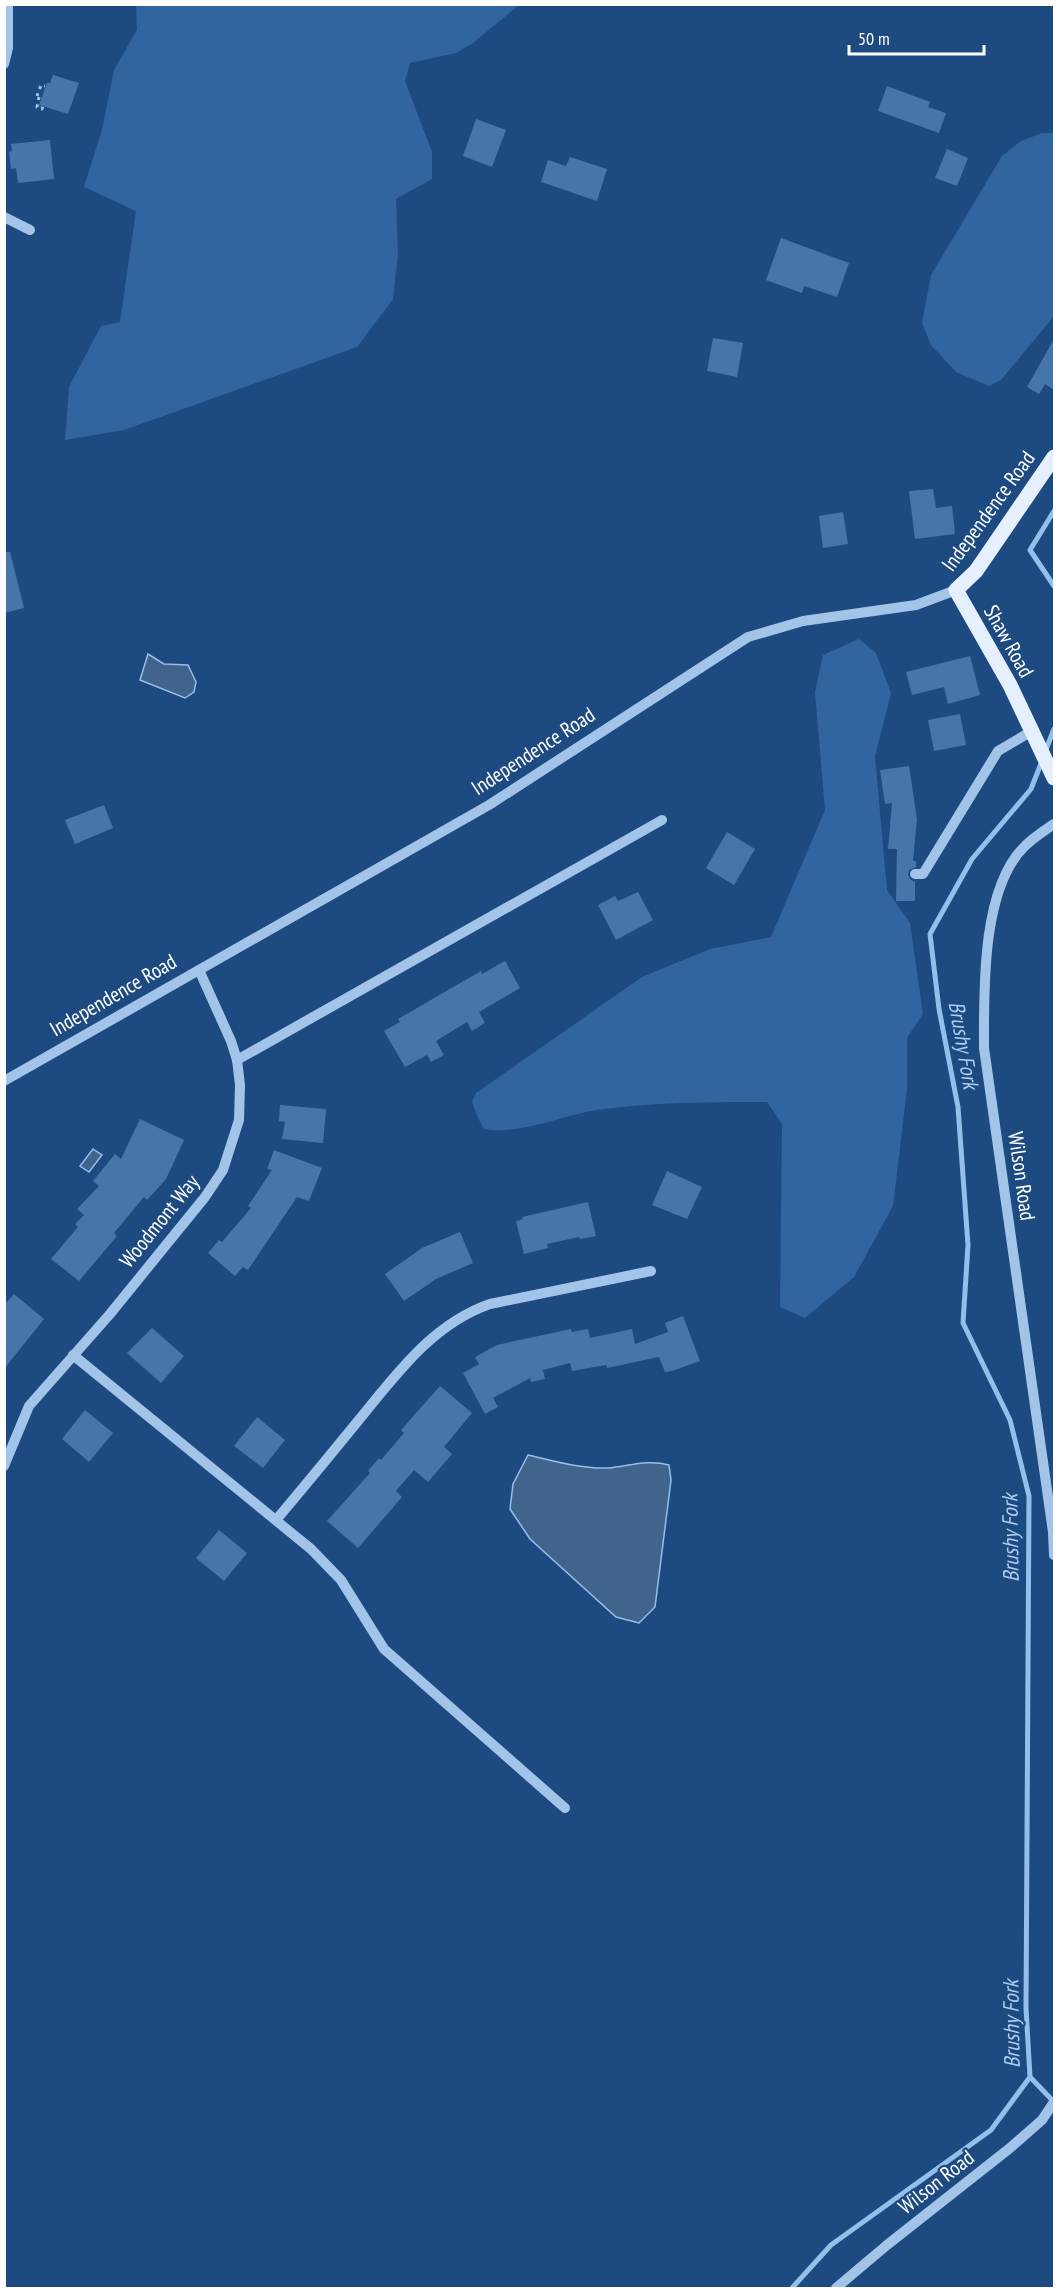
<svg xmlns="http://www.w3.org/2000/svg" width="1059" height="2293" viewBox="0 0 1059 2293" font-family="'PT Sans Narrow',sans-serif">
<rect width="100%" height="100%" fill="#1d4b81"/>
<!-- green -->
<g fill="#3065a0">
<path d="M136,5H519L473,43L456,53L410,63L405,81L432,152V179L396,199L398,254L393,299L357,347L124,430L65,440L69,387L101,326L120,322L136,211L84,187L102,130L114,70L137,30Z"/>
<path d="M1042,133H1054V316L1001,380L989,386L956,372L931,345L922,323L931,275L1002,156L1021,141Z"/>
<path d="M859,639L876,653L891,693L875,756L887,890L910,923L923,1014L907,1038V1089L893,1206L854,1277L805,1318L780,1307L782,1124L767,1102C710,1102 653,1102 597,1110C560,1116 521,1135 484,1129L478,1118L472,1102L476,1093L642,977L710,949L771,937L825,810L815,692L823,655Z"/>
</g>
<!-- water -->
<g fill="#41648c" stroke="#95bfeb" stroke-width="1.5">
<path d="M148,654L164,664L188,665L196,682L194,692L185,698L140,680Z"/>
<path d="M93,1149L102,1155L89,1172L80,1166Z"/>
<path d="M528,1455C553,1461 582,1469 608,1468C629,1466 648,1459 669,1465L671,1480L655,1607L639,1623L616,1617L530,1539L510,1509L513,1484Z"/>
</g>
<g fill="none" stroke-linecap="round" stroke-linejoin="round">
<!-- stream -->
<g stroke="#95bfeb" stroke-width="5">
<path d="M1054,511L1030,550L1054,586"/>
<path d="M1045,752L1054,729"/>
<path d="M1030,2077L1054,2102"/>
<path d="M792,2288L831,2245L991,2130L1030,2077L1026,2008L1029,1496L1010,1420L963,1323L968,1245L958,1107L939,1009L930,934L972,859L1031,789L1042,761"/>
</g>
</g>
<!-- building -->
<g fill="#4575ab">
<path d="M53,75L79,83L68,114L39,105L47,83H50Z"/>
<path d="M887,86L930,102L928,107L946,113L939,133L878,111Z"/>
<path d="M476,119L506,130L492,167L463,156Z"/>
<path d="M50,140L54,179L18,183L16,168L11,169L9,152L12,151L11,144Z"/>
<path d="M947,149L968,158L957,186L935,178Z"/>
<path d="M570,157L607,169L597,201L541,182L548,160L566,166Z"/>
<path d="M781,238L849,263L837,297L804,286L802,293L766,280Z"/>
<path d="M713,338L743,343L737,377L707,371Z"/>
<path d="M1054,339V390L1045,384L1039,394L1027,387Z"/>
<path d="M933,489L936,508L952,506L955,534L915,539L909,491Z"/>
<path d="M843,512L848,544L823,548L819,516Z"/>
<path d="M4,552H10L24,608L4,613Z"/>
<path d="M970,656L980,695L948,704L944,687L912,695L906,672Z"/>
<path d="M960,714L966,745L934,751L928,720Z"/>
<path d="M909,766L917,819L913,861H916V867L909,870L908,875L911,880L915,882V901H896L897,849H888L892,803L885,804L880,770Z"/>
<path d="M104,805L113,828L75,844L65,820Z"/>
<path d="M727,832L755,849L734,885L706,868Z"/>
<path d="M638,892L653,920L616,940L598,905L615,896L618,901Z"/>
<path d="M505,961L520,988L479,1012L485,1023L472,1031L467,1022L436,1041L444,1055L431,1062L427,1055L405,1067L384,1031L400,1022L398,1019L481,971L482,974Z"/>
<path d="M280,1105L326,1109L323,1143L282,1139L285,1122L279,1121Z"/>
<path d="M140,1119L184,1140L166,1179L147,1200L144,1197L114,1233L117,1236L79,1281L51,1259L78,1227L75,1224L84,1215L77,1209L99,1186L93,1181L115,1154L121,1159Z"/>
<path d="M274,1150L322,1168L309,1201L297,1197L248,1270L243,1267L235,1276L208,1253L219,1240L222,1242L251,1208L248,1206L272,1170L267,1169Z"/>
<path d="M667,1171L702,1187L687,1219L652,1205Z"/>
<path d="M588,1202L596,1236L580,1239L579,1237L547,1244L548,1248L524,1254L516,1221L523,1219L522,1217Z"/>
<path d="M460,1232L473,1263L436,1279L404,1301L385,1274L422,1248Z"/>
<path d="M14,1294L44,1319L4,1369V1305Z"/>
<path d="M683,1316L700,1361L672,1371L665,1372L659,1357L607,1368L606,1365L572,1371L570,1363L543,1370L545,1379L531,1382L530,1378L493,1398L498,1407L485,1414L463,1373L479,1364L475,1357L497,1345L571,1329L572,1332L588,1329L590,1338L632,1329L635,1344L668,1332L665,1323Z"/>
<path d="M152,1328L184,1356L161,1383L127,1353Z"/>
<path d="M440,1386L472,1413L444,1447L452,1454L428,1482L414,1470L396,1491L402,1497L358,1548L327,1521L370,1473L368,1471L379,1458L381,1460L404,1433L401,1430Z"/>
<path d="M85,1410L113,1433L89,1462L62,1439Z"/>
<path d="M257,1417L285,1440L263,1468L234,1446Z"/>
<path d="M219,1530L247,1553L224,1581L196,1558Z"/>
</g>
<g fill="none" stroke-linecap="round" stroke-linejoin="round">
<!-- path -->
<g stroke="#a2c4e9" stroke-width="3" stroke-dasharray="3 4.5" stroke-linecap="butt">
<path d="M37,96L41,85L45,86"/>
<path d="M39,97L37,107L42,109L43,106"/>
</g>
<!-- minor -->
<g stroke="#a2c4e9" stroke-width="10">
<path d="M4,64L8,48V4"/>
<path d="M4,217L30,230"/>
<path d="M1054,824C1045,830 1033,838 1025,846C981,888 984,992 984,1048L1053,1532L1054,1555"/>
<path d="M915,874H923L998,751L1032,731"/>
<path d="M237,1060L662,820"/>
<path d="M4,1081L489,805L748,637L803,621L916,605L956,590"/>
<path d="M73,1355L311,1549L341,1580L384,1649L565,1808"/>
<path d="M4,1466L29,1406L110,1314L205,1197L223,1170L239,1120L240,1085L237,1060L231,1041L199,970"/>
<path d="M276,1520C304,1487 331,1454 358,1421C396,1375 432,1324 490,1304L651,1271"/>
<path d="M836,2288L887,2245L1010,2148L1042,2120L1054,2102"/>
</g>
<!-- major -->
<path stroke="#e5effe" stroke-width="15" d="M1054,457L976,571L956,590L1010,685L1054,778"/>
</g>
<g text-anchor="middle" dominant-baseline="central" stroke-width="4.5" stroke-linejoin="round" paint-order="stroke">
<!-- street labels -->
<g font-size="21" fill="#fff" stroke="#1d4b81">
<text transform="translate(988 511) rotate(-54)">Independence Road</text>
<text transform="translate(1009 641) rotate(61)">Shaw Road</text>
<text transform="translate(533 751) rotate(-33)">Independence Road</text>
<text transform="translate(113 995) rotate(-30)">Independence Road</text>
<text transform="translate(1022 1176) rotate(82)">Wilson Road</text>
<text transform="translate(159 1221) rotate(-51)">Woodmont Way</text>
<text transform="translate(936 2182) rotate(-38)">Wilson Road</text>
</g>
<!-- water labels -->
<g font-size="22" font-style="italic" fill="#adcef1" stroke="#1d4b81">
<text transform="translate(964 1045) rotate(80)">Brushy Fork</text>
<text transform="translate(1010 1538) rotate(-91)">Brushy Fork</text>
<text transform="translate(1011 2024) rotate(-91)">Brushy Fork</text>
</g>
</g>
<!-- border -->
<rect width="1059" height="2293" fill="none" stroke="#ffffff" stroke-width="12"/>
<!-- scale -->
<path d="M849 45v9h135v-9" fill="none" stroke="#ffffff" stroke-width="3"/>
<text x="858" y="45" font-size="18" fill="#ffffff" stroke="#1d4b81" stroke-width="4.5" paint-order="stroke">50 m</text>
</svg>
